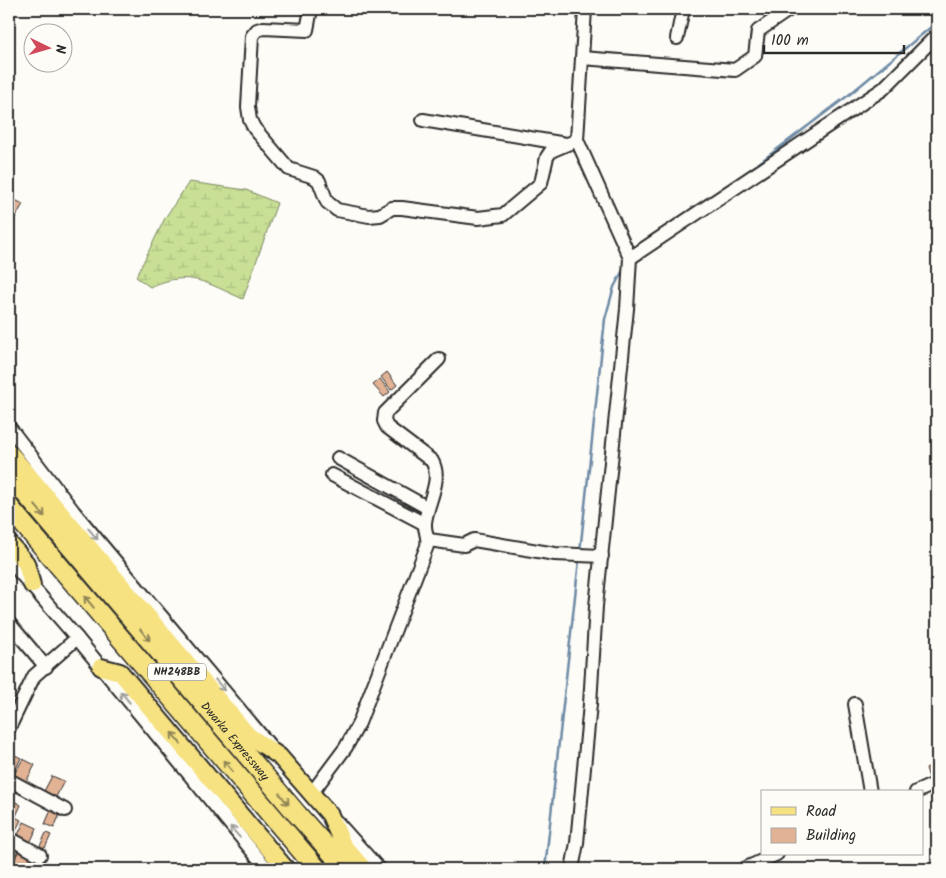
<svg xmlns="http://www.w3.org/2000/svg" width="946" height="878" viewBox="0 0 946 878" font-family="Kalam,sans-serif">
<defs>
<pattern id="wetland-marsh" width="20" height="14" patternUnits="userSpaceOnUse" patternTransform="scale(1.25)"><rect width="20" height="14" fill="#c8df95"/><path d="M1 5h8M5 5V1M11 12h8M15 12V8" fill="none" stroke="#acc081"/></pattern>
</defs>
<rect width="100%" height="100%" fill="#fdfcf7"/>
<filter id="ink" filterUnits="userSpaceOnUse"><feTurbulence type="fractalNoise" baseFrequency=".02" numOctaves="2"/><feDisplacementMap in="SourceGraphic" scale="10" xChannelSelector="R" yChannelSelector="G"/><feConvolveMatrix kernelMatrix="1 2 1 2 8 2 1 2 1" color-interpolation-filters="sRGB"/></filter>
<g filter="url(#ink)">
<!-- wetland -->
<path fill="url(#wetland-marsh)" stroke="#7a8560" d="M189,182L246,190L277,203L243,299C206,283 190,269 150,287L136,277L165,218Z"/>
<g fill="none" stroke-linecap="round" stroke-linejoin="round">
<!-- stream -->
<g stroke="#6e8aa5" stroke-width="2.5">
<path d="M742,176L850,94L937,22"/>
<path d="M580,552L605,319L614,287L624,268"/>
<path d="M545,869L579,560"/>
</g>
</g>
<!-- building -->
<g fill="#e2b294" stroke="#2b2b2b">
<path d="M9,197L23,204L14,220L9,218Z"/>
<path d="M387,372L397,385L391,390L381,377Z"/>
<path d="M380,379L390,392L384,397L373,385Z"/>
<path d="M9,700L15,703L10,714L9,713Z"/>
<path d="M13,754L21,758L11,778L9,777V762Z"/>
<path d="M23,759L35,765L26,782L13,776Z"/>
<path d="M932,765L936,776L929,778L926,768Z"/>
<path d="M52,776L64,781L54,801L42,795Z"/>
<path d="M10,790L16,792L9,806V793Z"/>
<path d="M14,801L21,805L16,816L9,812Z"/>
<path d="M51,810L60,814L54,828L45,824Z"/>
<path d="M13,816L21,820L13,836L9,834V825Z"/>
<path d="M24,822L37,828L29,845L16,839Z"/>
<path d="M46,833L51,835L45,848L40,846Z"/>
<path d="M13,847L18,850L9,869V857Z"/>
<path d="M19,850L38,859L33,869H10Z"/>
</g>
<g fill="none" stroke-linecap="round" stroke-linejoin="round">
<defs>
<g id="minor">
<path d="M311,9L307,30L263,28L257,30L252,36L248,107L250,120L254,128L289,169L314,177L319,181L327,202L337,210L369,216L380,215L392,208H402L478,218L503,215L541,183L547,157L551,151L577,140"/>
<path d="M677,38L683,9"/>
<path d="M582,58L735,70L755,56L758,31L790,9"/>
<path d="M423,120L566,144"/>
<path d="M630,258L883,89L937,35"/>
<path d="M9,427L74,512L270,746"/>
<path d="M338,458L428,508"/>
<path d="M332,475L425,524"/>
<path d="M429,540L464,545L474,540L555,554L602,556"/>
<path d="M9,560L77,638L267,869"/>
<path d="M9,623L46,667"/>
<path d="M855,704L870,792"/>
<path d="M9,728L34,676L77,638"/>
<path d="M9,780L65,810"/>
<path d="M916,792L937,783"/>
<path d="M311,794L346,747L359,723L427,546C429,537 424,531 425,523C427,502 443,480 432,461L387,427L384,421L385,413L439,359"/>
<path d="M337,822L379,869"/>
<path d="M9,838L40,855"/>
<path d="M572,869L577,843L590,704L596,606L627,309L630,258L577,140L585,9"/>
<path d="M744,869L777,854"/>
</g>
<g id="major">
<path d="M9,452L248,735L279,756L330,815L343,845L364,869"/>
<path d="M9,543L26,563L32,585"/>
<path d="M101,667L120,672L286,869"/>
</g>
<g id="highway">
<path id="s1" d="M9,474L297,814L346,869"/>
<path d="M9,507L317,869"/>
</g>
</defs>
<!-- minor casing -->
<use href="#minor" stroke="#2b2b2b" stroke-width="16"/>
<!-- major casing -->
<use href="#major" stroke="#2b2b2b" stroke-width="20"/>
<!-- highway casing -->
<use href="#highway" stroke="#2b2b2b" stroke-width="22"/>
<!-- minor -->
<use href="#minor" stroke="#fdfcf7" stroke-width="12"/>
<!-- major -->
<use href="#major" stroke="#f6e281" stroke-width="16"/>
<!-- highway -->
<use href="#highway" stroke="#f6e281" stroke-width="19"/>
</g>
<!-- one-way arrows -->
<defs><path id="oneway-shaft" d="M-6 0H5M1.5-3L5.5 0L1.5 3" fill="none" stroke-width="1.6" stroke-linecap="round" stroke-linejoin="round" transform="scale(1.25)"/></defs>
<g stroke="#908656">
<use href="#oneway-shaft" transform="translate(40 511) rotate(50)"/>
<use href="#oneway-shaft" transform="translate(89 602) rotate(-130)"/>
<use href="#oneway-shaft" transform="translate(145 635) rotate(50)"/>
<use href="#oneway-shaft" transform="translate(176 738) rotate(-130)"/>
<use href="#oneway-shaft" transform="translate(228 766) rotate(-130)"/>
<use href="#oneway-shaft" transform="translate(284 799) rotate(50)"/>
</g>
<g stroke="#9e9e9b">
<use href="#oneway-shaft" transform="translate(93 534) rotate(50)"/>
<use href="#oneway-shaft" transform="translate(220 685) rotate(50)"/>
<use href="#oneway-shaft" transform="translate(125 697) rotate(-130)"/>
<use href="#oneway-shaft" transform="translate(235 832) rotate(-131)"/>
</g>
</g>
<g text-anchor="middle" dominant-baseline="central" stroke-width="4.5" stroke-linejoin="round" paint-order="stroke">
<!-- shield labels -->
<rect fill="#fdfcf7" stroke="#6a6a68" stroke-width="1" x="148" y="663.5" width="58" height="17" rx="4"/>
<g font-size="11" font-weight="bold" fill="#2b2b2b">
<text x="177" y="672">NH248BB</text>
</g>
<!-- street labels -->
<g font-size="12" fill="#2b2b2b" stroke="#fdfcf7">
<text stroke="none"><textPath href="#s1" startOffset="350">Dwarka Expressway</textPath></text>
</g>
</g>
<!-- margin -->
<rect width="946" height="878" fill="none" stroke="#fdfcf7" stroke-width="30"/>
<rect x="15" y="15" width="916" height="848" fill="none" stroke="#2b2b2b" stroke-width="2" filter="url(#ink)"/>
<!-- legend -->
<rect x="761" y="790" width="162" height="65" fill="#fdfcf7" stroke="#a9a8a5"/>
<rect x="771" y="807" width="25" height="8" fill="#f6e281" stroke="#a9a8a5"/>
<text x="806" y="816" font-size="15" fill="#2b2b2b">Road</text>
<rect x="771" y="828" width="25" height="15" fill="#e2b294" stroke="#a9a8a5"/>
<text x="806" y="840" font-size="15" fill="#2b2b2b">Building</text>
<!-- north arrow -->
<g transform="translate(48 48) rotate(95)"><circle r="24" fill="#fdfcf7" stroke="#a9a8a5"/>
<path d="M0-4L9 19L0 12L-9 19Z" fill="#d1495b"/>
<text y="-8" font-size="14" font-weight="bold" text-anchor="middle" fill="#2b2b2b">N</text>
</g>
<!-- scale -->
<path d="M764 45v8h140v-8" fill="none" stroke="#2b2b2b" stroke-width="2.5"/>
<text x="771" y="45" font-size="15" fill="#2b2b2b" stroke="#fdfcf7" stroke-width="4" paint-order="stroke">100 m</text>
</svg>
